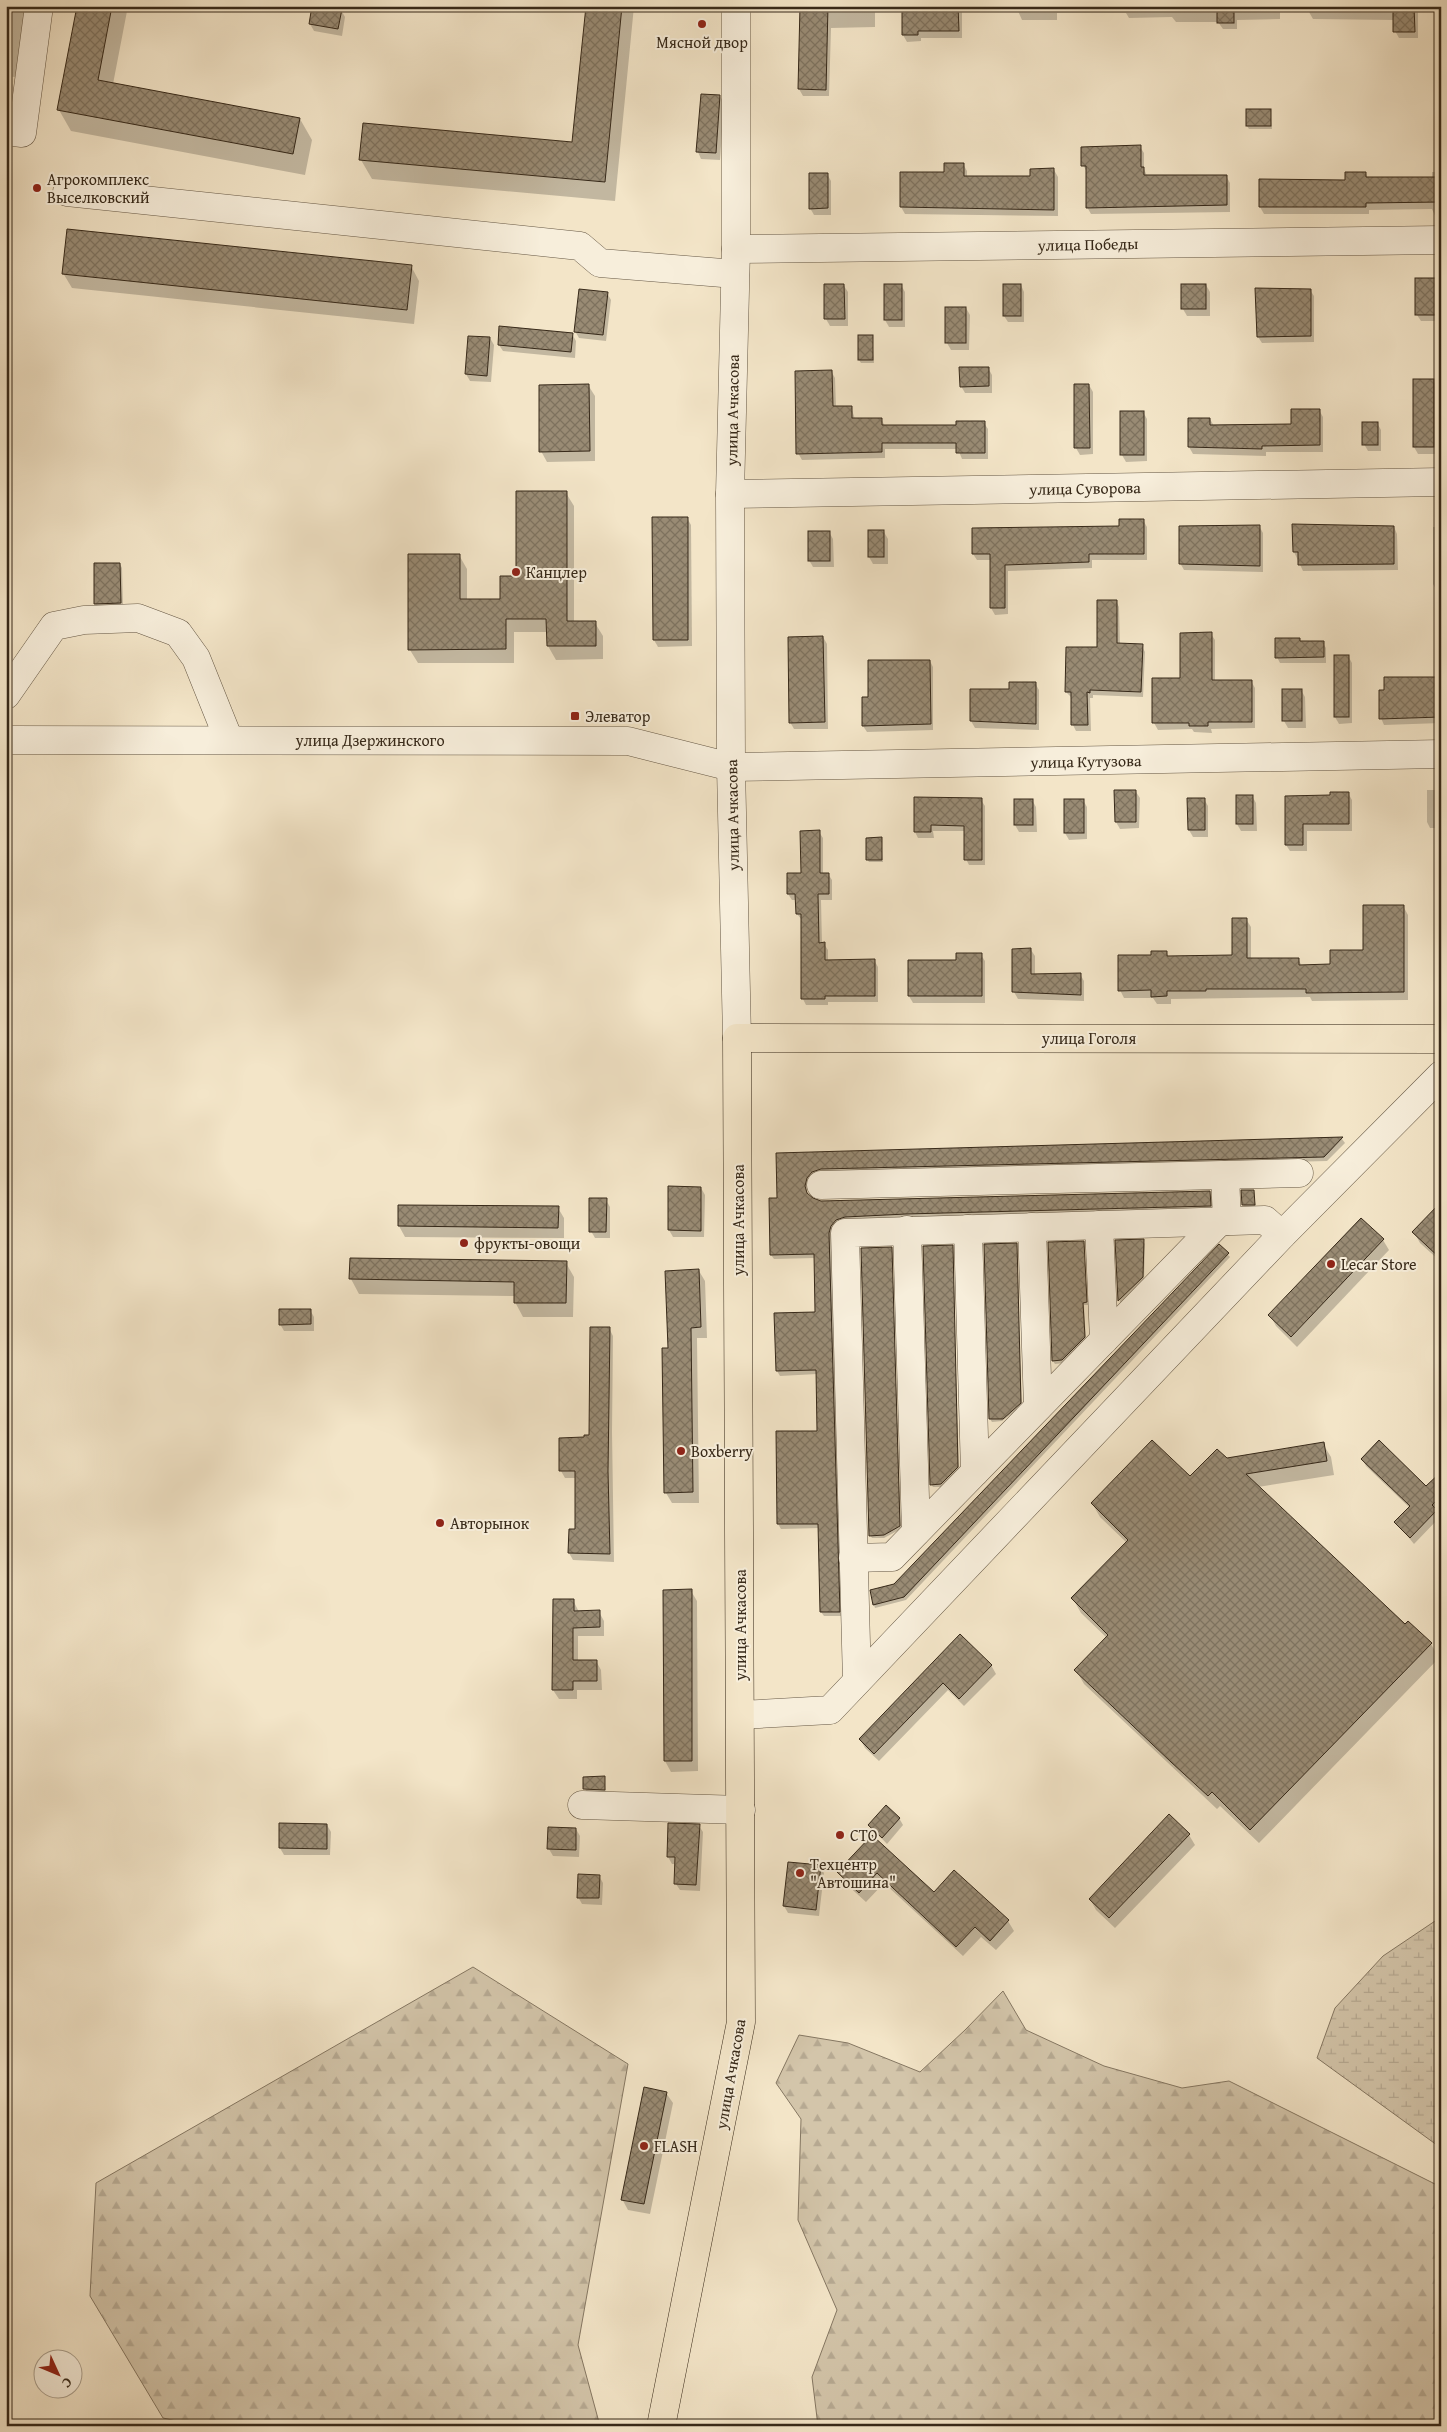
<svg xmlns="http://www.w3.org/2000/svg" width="1447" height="2432" viewBox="0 0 1447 2432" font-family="'Gentium Book Plus',serif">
<defs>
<pattern id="forest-firs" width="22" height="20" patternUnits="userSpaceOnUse" patternTransform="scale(1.25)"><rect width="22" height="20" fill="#d3c5aa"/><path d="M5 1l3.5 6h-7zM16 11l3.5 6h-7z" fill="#b6a992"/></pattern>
<pattern id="wetland-marsh" width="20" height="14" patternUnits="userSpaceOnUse" patternTransform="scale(1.25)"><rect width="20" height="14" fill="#d3c5aa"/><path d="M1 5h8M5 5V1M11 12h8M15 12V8" fill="none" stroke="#b6a992"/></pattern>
<pattern id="building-cross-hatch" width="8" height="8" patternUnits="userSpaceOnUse" patternTransform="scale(1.25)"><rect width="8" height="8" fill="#998b74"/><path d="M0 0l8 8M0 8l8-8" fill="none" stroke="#7e725e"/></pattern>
</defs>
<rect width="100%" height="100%" fill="#f3e5c8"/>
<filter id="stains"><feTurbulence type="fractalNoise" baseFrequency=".004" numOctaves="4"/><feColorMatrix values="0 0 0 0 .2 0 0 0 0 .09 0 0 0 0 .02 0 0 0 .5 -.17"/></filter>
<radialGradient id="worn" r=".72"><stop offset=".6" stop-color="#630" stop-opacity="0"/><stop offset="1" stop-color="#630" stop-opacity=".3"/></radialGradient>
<!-- forest -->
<g fill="url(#forest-firs)" stroke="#857762">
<path d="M473,1967L628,2064L578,2345L600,2426H199L163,2418L90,2296L96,2183Z"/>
<path d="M1003,1991L1026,2030L1104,2066L1182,2088L1229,2081L1441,2187V2426H818L812,2377L837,2310L798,2220L801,2119L776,2083L799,2035L848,2043L920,2072L965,2030Z"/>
</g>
<!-- wetland -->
<path fill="url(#wetland-marsh)" stroke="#857762" d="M1441,1917V2148L1317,2058L1335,2008L1383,1956Z"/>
<!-- shadow -->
<g fill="#0003">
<path d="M6,6H28L15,77L6,76Z"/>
<path d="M78,6H128L113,84L300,119L312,140L305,175L71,131L59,110Z"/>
<path d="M313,6L341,10L345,17L342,36L314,31L310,24Z"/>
<path d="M587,6H634L615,201L372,179L361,160L574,143Z"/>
<path d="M802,6H875V27L831,28L829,96H803L799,89Z"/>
<path d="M903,6H962V38H921V41L907,42L903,35Z"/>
<path d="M1002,6H1280V19L1237,20V29H1223L1218,22H1176L1172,17L1129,18L1126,13H1057V20H1022L1018,11H1005Z"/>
<path d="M1309,6H1418V38H1399L1395,31V20L1313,19L1309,12Z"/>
<path d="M720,96L724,103L720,160L701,159L698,152Z"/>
<path d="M1270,110L1272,129H1249L1247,126Z"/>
<path d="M1439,146H1441V166L1439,164Z"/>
<path d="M1140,147L1144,153V169L1147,176H1226L1230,183V212L1091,214L1087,207V172L1083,165Z"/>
<path d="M963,164L967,171V177H1031L1054,170L1058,177V216L905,214L901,207L945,174Z"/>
<path d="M1432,172H1441V218H1436L1432,209L1369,210V214H1264L1260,207L1346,182L1365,173L1368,178H1432Z"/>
<path d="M827,174L831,181V215H814L810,208Z"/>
<path d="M411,266L419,281L414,324L72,288L63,273Z"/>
<path d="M1440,279L1441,321H1421L1417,315Z"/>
<path d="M901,285L905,292V327H889L885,320Z"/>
<path d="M1021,285L1024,292V322H1008L1004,316Z"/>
<path d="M1206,285L1210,292V316H1187L1183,309Z"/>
<path d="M844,286L848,292V326H830L826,319Z"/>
<path d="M1310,290L1314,296V342L1262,343L1258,337Z"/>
<path d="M607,293L611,300L606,341L579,338L575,331Z"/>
<path d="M947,308H966L970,315L969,350H951L947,343Z"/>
<path d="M572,334L576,341L575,358L503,351L499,345Z"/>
<path d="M872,336L874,363H861L859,360Z"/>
<path d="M469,337L490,338L494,345L491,382L470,381L466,374Z"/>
<path d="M988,368L992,375V393H965L961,386Z"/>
<path d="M831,371L835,378L836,407H851L855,419H881L885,426L958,427L984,423L988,429V459H962L958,449H885V458L802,460L798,453Z"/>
<path d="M1414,380H1433L1437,387V454H1418L1414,447Z"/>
<path d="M588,385L595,396V461L547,462L541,451Z"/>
<path d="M1089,385L1093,392V454L1080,455L1076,448Z"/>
<path d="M1319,410L1323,417V452H1266V456L1193,454L1189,447L1210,419L1214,426L1292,425Z"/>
<path d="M1143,412L1147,419V461L1126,462L1122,455Z"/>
<path d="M1377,423L1381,430V451H1368L1364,444Z"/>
<path d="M566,493L574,506V622L595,623L603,636V659L556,660L548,646V632H514V663H418L410,650L459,555L467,569V600H501Z"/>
<path d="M687,518L691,525L692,646L658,647L654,640Z"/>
<path d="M1143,520L1147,527V560H1092V568L1008,571V614L995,615L991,608V560H977L973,554L1120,528Z"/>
<path d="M1259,526L1263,533V572L1184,570L1180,563Z"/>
<path d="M1394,527L1397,534L1398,570L1303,571L1294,552Z"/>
<path d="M1433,527H1441V591H1437L1433,584Z"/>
<path d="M829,532L833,539L834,567H813L809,560Z"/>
<path d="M884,532L888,539V564H873L869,557Z"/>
<path d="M120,564L122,568L123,607L97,608L95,604Z"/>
<path d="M1116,601L1119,607L1120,645L1142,646L1145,652L1143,697L1093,695V698H1090L1091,731H1076L1073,725L1072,698L1066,692L1098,649Z"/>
<path d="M1211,634L1215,640V682L1251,681L1255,688V728L1211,729L1212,733L1194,732L1192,729L1158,730L1154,723Z"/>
<path d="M823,637L827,644L828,729H794L790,722Z"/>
<path d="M1299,639L1301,642L1323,643L1326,648V663H1280L1277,657Z"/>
<path d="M1348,656L1352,663V723L1339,724L1335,717Z"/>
<path d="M930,661L933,667V730L867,732L863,726L869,698Z"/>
<path d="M1441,678V723L1384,725L1381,718Z"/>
<path d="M1035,683L1039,690V730L975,728L971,721V690L1011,691Z"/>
<path d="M1301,690L1305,697L1306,728H1288L1284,721Z"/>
<path d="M1427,790H1441V828H1430L1427,822Z"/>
<path d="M1136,792L1140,798L1139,828L1120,829L1116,822Z"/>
<path d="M1348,793L1352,800V831H1307V851H1290L1286,845V797H1332Z"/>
<path d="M1237,796H1252L1256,803L1257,831H1241L1237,824Z"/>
<path d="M1204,799L1208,806V837H1193L1189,830Z"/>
<path d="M981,800L985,806V865H969L966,859V831H933L934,838H918L915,832Z"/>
<path d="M1032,800L1036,807L1037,832H1019L1015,825Z"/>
<path d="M1083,800L1087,807V839L1069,840L1065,833Z"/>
<path d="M819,832L823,838V874H828L832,880V900H821L822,944H824L828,950V961L874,960L878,967V1002H828V1005H806L803,999L802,920L797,914V900H792L788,894L802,874Z"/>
<path d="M881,839L883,862H869L867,859Z"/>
<path d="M1403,906L1408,915V1000L1312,1001L1310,997L1171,999V1004H1157L1153,998H1124L1120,990L1152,957L1166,952L1169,957L1233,956L1246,919L1251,927V960L1298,959L1302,966H1332L1365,952Z"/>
<path d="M1031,950L1035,956V975L1080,974L1084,981V1001L1018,999L1014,992Z"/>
<path d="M981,955L985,961V1003H913L909,996L957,961Z"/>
<path d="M1342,1139L1345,1143L1327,1161L824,1174L810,1182L807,1191L809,1196L821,1202L1209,1192L1212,1197L1213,1210L834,1230L831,1239L841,1616H824L821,1612L820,1528L781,1529L778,1524L818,1432L817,1374L780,1376L777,1371L775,1315L816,1313L815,1258L774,1259L771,1255L778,1199L777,1154Z"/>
<path d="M670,1187L701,1188L705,1195L704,1237H673L669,1230Z"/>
<path d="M1253,1191L1256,1207L1245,1208L1243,1205Z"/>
<path d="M606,1200L610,1207V1238H595L591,1231Z"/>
<path d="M1441,1204V1262L1420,1243L1414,1232Z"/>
<path d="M399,1206L558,1208L564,1218V1238L405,1237L399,1226Z"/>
<path d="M1383,1240L1389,1250L1297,1347L1276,1326L1270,1315Z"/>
<path d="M1117,1241H1143L1145,1244L1144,1280L1120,1303Z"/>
<path d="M1083,1243L1088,1305H1084L1086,1341L1064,1363L1055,1364L1053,1361Z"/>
<path d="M1016,1245L1022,1406L1002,1421L992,1422L990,1419Z"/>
<path d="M1219,1246L1230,1257L906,1600L875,1608L874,1605Z"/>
<path d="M952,1247L959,1471L943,1487H933L931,1484Z"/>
<path d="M891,1248L901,1529L884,1538H872L870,1535Z"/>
<path d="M351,1259L566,1263L574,1277L573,1317H523L515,1302V1296L359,1294L351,1279Z"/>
<path d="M699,1271L705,1281L707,1338H697L699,1503H672L666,1493L669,1349Z"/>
<path d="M310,1310L314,1317V1331H284L280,1324Z"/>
<path d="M609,1328L613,1336L612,1432L614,1562L573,1560L569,1553L576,1530V1478H565L561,1471L585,1439L590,1436Z"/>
<path d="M1323,1444L1331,1457L1334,1475L1258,1487L1405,1626L1408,1622L1431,1644L1439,1658L1259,1843L1220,1806L1217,1809L1084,1684L1076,1670L1107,1638L1081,1613L1073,1599L1127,1543L1100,1517L1092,1503L1190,1478L1226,1459Z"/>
<path d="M1362,1459L1426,1488L1441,1473V1507L1437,1511L1440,1517L1414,1544L1396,1522L1410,1508L1366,1466Z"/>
<path d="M691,1591L697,1601L698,1771L671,1772L665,1761Z"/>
<path d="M554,1600H573L579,1612H599L604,1621V1636H578V1662L596,1661L601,1670L602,1690H577V1699H559L553,1690Z"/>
<path d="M960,1636L991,1665L996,1674L964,1706L948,1690L879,1761L865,1748L860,1739Z"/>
<path d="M584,1778H604L606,1793L586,1792Z"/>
<path d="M899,1818L903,1825L887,1844L870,1826Z"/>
<path d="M327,1825L331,1832L330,1855H284L280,1848Z"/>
<path d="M699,1826L703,1832L700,1891L680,1890L676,1884V1864H672L668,1857Z"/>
<path d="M576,1829L580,1836L579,1857L553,1856L549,1849Z"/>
<path d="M1189,1835L1195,1845L1115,1928L1096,1910L1090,1899Z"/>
<path d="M872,1837L934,1894L1008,1921L1014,1931L996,1950L981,1937L963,1956L884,1883L866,1902L845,1883L839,1872Z"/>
<path d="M820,1867L824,1873L819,1916L788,1913L784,1906Z"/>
<path d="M599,1876L603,1883L602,1905L582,1904L578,1897Z"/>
<path d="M666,2093L673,2103L650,2214L628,2210L622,2199Z"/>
</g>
<!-- building -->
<g fill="url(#building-cross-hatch)" stroke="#372919">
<path d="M77,6H112L98,80L300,118L293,154L57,110Z"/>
<path d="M312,6L342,9L338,29L309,24Z"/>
<path d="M586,6H622L605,182L359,160L363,123L572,142Z"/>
<path d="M800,6H828L826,90L798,89Z"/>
<path d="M902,6H958L959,31H918V35H902Z"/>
<rect x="1217" y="6" width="17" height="17"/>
<path d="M1393,6H1414L1415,32H1393Z"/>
<path d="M701,94L720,95L716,153L696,152Z"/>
<rect x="1246" y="109" width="25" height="17"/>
<path d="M1141,145V167H1144V175H1227V205L1086,208V166H1081V147Z"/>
<path d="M944,163H964V176H1030V169L1054,168V210L900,207V172H944Z"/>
<path d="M1345,172H1366V177H1441V202L1366,203V207H1259V179L1345,180Z"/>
<path d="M809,173H828V208L809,209Z"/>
<path d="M67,229L412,265L407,310L62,274Z"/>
<rect x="1415" y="278" width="25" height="37"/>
<path d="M824,284H844L845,319H824Z"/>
<rect x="884" y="284" width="18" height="36"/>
<rect x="1003" y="284" width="18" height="32"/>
<rect x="1181" y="284" width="25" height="25"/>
<path d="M1255,288L1311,289V336L1257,337Z"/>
<path d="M579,289L608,292L603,335L574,332Z"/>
<rect x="945" y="307" width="21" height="36"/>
<path d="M499,326L573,333L571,352L498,345Z"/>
<rect x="858" y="335" width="15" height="25"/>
<path d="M468,336L490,337L487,376L465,374Z"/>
<path d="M959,367H989V386L960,387Z"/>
<path d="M832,370L833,406H852V418H882V425H956V421H985V453H956V443H882V452L796,454L795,371Z"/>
<rect x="1413" y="379" width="21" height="68"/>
<path d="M589,384L590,451L539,452V385Z"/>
<path d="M1074,384H1089L1090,448H1074Z"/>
<path d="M1291,409H1320V445L1262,446V449L1188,447V418H1210V425L1291,424Z"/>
<rect x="1120" y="411" width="24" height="44"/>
<rect x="1362" y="422" width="16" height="23"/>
<path d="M516,491H567V621H596V646H547L546,619H506V649L408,650V554H460V599H500V576H516Z"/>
<path d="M652,517H688V640H653Z"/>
<path d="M1119,519H1144V554H1089V562L1005,565V608H990V554H972V528L1119,526Z"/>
<path d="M1292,524L1394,526V564L1298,565V552H1293Z"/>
<path d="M1260,525V566L1179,564V526Z"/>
<rect x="868" y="530" width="16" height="27"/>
<rect x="808" y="531" width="22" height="30"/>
<path d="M94,563H120L121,603L94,604Z"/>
<path d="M1097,600H1117V643L1143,644L1141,692L1090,690V693L1087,692L1088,725H1071V692H1065L1066,647H1097Z"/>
<path d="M1212,632V680H1252V722H1208V726H1189V723H1152V678H1180V633Z"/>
<path d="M823,636L825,722L789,723L788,637Z"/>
<path d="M1275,638H1300V641H1324V657L1275,658Z"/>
<rect x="1334" y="655" width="15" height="62"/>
<path d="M868,660H930L931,724L862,726V697H868Z"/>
<path d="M1384,677H1441V717L1379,719V690H1384Z"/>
<path d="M1009,682H1036V724L970,721V689H1009Z"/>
<rect x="1282" y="689" width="20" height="32"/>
<path d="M1114,790H1136V822H1115Z"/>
<path d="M1330,792H1349V824H1303V845H1285V796L1330,795Z"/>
<rect x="1236" y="795" width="17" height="29"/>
<path d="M914,797L982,798V860H964V826L931,825V832H914Z"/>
<path d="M1187,798H1205V830H1188Z"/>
<rect x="1014" y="799" width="19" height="26"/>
<rect x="1064" y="799" width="20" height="34"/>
<path d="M820,830V873H829V894H818L819,943L825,942V960L875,959V996H825V999H801V914H796L795,894H787V873H801L800,831Z"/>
<path d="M882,837V860H866V838Z"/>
<path d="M1363,905H1404V992L1306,993V989H1206V991H1167V996L1151,997V990L1118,991V955H1151V951H1167V956L1232,955V918H1247V958H1299V965L1330,964V950H1363Z"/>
<path d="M1031,948V974L1081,973V995L1012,992V949Z"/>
<path d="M956,953H982V996H908V960H956Z"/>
<path d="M1343,1137L1324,1157L821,1169L812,1172L807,1178L805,1186L807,1193L813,1198L821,1201L1210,1191L1211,1206L906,1214L845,1217L836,1220L831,1226L829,1233L840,1612H820L818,1524H777L776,1431H817L816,1370L776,1371L774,1313L815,1312L814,1254L770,1255L769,1198H777L776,1153Z"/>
<path d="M668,1186L701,1187V1231L668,1230Z"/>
<path d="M1241,1190H1254L1255,1205H1242Z"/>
<path d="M589,1198H607L606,1232H589Z"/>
<path d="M1441,1202V1259L1412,1232Z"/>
<path d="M398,1205L559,1206L558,1228L398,1226Z"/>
<path d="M1361,1218L1384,1239L1291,1337L1268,1315Z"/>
<path d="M1144,1239L1143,1277L1118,1301L1115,1240Z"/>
<path d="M1084,1241L1087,1302L1083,1303L1085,1337L1062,1360L1052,1361L1048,1242Z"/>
<path d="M1017,1243L1021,1403L1003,1419H989L984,1244Z"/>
<path d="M1219,1244L1229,1253L904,1597L873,1605L870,1590L894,1584Z"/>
<path d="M953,1245L958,1467L941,1484L930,1485L923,1246Z"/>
<path d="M892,1247L900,1526L884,1535L869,1536L861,1248Z"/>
<path d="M350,1258L567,1261L566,1303H514V1282L349,1279Z"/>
<path d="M699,1269L701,1327L691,1328L693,1492L664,1493L662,1348H668L665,1271Z"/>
<path d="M279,1309H311V1324L279,1325Z"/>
<path d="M590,1327H610L608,1471L610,1554L568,1553L569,1529H575V1471H559V1438L584,1437V1435H589Z"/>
<path d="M1152,1440L1190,1476L1217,1449L1227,1458L1324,1442L1327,1461L1246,1474L1405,1624L1408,1621L1432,1643L1250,1830L1212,1792L1208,1796L1171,1762L1074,1670L1108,1635L1071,1598L1128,1540L1091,1503Z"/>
<path d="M1379,1440L1426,1486L1441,1472V1496L1432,1505L1437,1510L1410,1538L1394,1522L1410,1506L1361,1459Z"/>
<path d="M692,1589V1761H664L663,1590Z"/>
<path d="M553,1599H574V1611L600,1610V1627L573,1628V1660H597V1681H573V1690H552Z"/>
<path d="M960,1634L992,1665L959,1699L943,1683L874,1754L859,1739Z"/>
<path d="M605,1776V1790L583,1789V1777Z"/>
<path d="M886,1805L900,1818L882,1838L868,1825Z"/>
<path d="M1169,1814L1190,1834L1109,1918L1089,1899Z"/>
<path d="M279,1823L327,1824V1849L279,1848Z"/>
<path d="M668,1823L700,1824L696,1885L674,1884L675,1857H667Z"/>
<path d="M548,1827L576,1828V1850L547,1849Z"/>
<path d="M872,1835L934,1892L954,1870L1009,1920L990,1941L975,1927L956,1947L877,1873L859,1893L837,1872Z"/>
<path d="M788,1862L821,1865L816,1910L783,1906Z"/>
<path d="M578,1874L600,1875L599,1898H577Z"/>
<path d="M644,2087L667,2092L644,2204L621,2200Z"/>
</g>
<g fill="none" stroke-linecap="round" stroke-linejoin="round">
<defs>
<g id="minor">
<path d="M736,6V249L730,494L731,767L737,1038"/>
<path d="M6,131L22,133L39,6"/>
<path d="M67,192L580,246L600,263L735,274"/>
<path d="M736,249L1441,240"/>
<path d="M730,494L1441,482"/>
<path d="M6,695L54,626L84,620L138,618L178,633L196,658L229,740"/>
<path d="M6,740L628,741L731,767L1441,754"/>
<path d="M1225,1175L1227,1221"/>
<path d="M821,1185L1299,1173"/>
<path d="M1099,1225L1104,1340"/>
<path d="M1032,1227L1038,1407"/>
<path d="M968,1229L975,1472"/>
<path d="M907,1230L916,1532"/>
<path d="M853,1558L892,1557L1220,1221"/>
<path d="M857,1681L845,1233L1265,1220L1282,1235"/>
<path d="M741,1715L830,1710L1282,1235L1441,1075"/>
<path d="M582,1805L741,1810"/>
</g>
<path id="major" d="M661,2426L741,2022L737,1038L1441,1039"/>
</defs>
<!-- minor casing -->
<use href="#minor" stroke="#665845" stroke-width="29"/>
<!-- major casing -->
<use href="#major" stroke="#372919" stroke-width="29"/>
<!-- minor -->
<use href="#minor" stroke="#f7eedb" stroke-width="28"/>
<!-- major -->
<use href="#major" stroke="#f3e5c8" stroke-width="28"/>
</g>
<!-- markers -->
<g fill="#8f2418" stroke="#f7eedb" stroke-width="2">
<circle cx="702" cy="24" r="5"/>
<circle cx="37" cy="188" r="5"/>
<circle cx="516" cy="572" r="5"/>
<rect x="570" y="711" width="10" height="10" rx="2.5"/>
<circle cx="464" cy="1243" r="5"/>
<circle cx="1331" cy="1264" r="5"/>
<circle cx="681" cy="1451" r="5"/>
<circle cx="440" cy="1523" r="5"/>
<circle cx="840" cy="1835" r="5"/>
<circle cx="800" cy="1873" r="5"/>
<circle cx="644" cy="2146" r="5"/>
</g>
<g text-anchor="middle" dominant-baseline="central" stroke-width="4" stroke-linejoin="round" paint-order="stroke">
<!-- poi labels -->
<g font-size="16" fill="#372919" stroke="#f7eedb" text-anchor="start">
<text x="702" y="42" text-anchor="middle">Мясной двор</text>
<text x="47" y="179">Агрокомплекс<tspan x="47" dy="18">Выселковский</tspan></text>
<text x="526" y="572">Канцлер</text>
<text x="585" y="716">Элеватор</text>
<text x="474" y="1243">фрукты-овощи</text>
<text x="1341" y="1264">Lecar Store</text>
<text x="691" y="1451">Boxberry</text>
<text x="450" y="1523">Авторынок</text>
<text x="850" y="1835">СТО</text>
<text x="810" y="1864">Техцентр<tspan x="810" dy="18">"Автошина"</tspan></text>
<text x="654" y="2146">FLASH</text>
</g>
<!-- street labels -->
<g font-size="16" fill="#372919" stroke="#f7eedb">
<text transform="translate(1088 244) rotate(-1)">улица Победы</text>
<text transform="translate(732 410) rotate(-89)">улица Ачкасова</text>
<text transform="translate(1085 488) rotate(-1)">улица Суворова</text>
<text x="370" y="740">улица Дзержинского</text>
<text transform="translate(1086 761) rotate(-1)">улица Кутузова</text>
<text transform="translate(732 815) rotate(-91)">улица Ачкасова</text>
<text x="1089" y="1038">улица Гоголя</text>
<text transform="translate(738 1220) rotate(-90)">улица Ачкасова</text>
<text transform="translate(740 1625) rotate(-90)">улица Ачкасова</text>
<text transform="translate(730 2074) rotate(-80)">улица Ачкасова</text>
</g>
</g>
<!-- margin -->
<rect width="1447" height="2432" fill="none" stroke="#f3e5c8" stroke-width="25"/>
<rect x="8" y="8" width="1432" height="2417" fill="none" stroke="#372919" stroke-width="2.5"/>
<rect x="12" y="12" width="1422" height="2407" fill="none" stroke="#372919"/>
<!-- north arrow -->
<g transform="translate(58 2374) rotate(134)"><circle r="24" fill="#f7eedb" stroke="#aa9f8d"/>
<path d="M0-4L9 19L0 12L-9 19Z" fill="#8f2418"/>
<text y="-8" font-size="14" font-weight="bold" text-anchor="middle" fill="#372919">С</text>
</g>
<rect width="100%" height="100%" filter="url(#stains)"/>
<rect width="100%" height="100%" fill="url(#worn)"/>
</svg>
